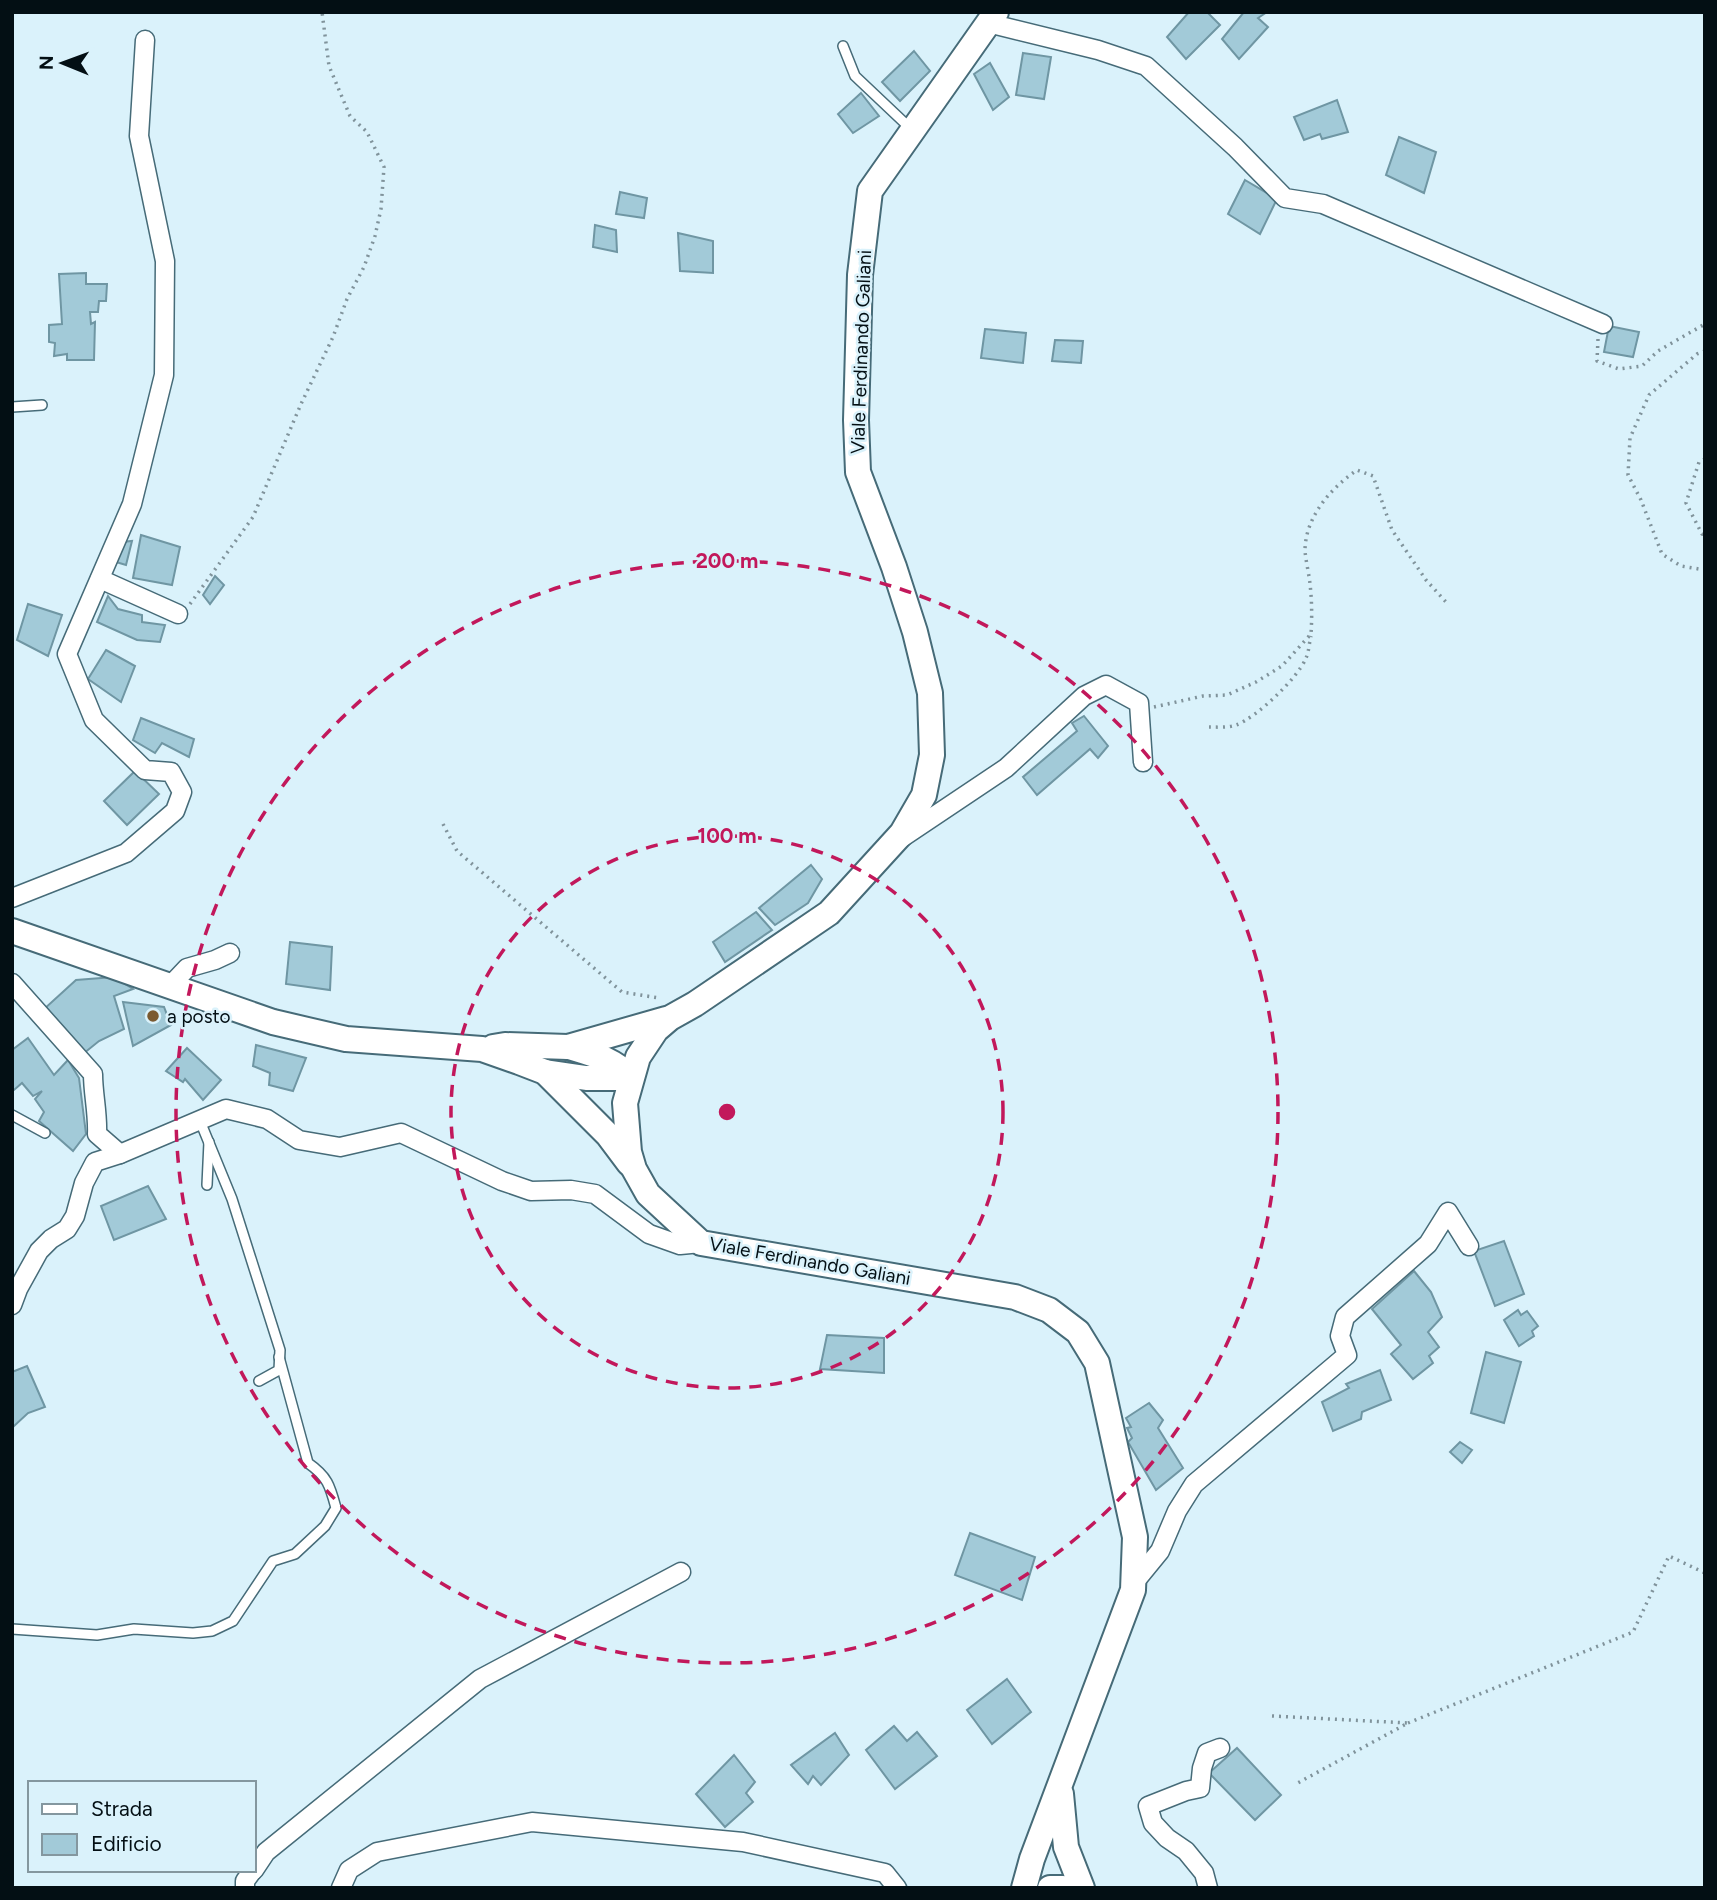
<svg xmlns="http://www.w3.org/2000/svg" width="1717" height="1900" viewBox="0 0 1717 1900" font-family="Figtree,sans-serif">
<rect width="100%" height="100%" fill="#daf2fb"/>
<!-- building -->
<g fill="#a2cad8" stroke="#6f96a3" stroke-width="2">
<path d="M1189,12H1207L1220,25L1186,59L1167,37Z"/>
<path d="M1244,12H1267L1258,18L1268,27L1239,59L1222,39Z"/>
<path d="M914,51L930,71L900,101L882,82Z"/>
<path d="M1023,53L1051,57L1044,99L1016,95Z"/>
<path d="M990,63L1009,97L993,110L974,74Z"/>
<path d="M861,93L879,116L853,133L838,114Z"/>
<path d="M1337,100L1348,132L1322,139L1320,134L1304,140L1294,117Z"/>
<path d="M1399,137L1436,152L1424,193L1386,175Z"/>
<path d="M1245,180L1277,199L1260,234L1228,214Z"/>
<path d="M620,192L647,198L644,218L616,214Z"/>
<path d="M595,225L616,230L617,252L593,247Z"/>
<path d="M678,233L713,241V273L680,271Z"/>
<path d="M86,273V284H107L106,301H99L98,312H90L91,324L95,322L94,360H67V354L54,356L55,343L49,342V325L62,324L59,274Z"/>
<path d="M1609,326L1639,332L1633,357L1604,352Z"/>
<path d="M985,329L1026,333L1023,363L981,358Z"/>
<path d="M1055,340L1083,341L1081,363L1052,361Z"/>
<path d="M141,535L180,547L172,585L133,578Z"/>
<path d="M132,541L126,565L116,562L122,542Z"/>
<path d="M215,576L224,585L210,604L203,595Z"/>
<path d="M108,596L118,609L142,615V622L165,625L160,642L137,640L97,622Z"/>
<path d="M28,604L62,615L48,656L17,640Z"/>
<path d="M106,650L135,666L121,702L88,679Z"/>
<path d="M1084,716L1108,746L1098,758L1090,749L1037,795L1023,777L1077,731L1072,723Z"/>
<path d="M141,718L194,739L189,757L162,743L155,753L133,740Z"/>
<path d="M135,771L159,794L127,825L104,801Z"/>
<path d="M811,865L822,879L808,903L775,925L759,908Z"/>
<path d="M756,912L772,930L725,962L713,942Z"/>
<path d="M290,942L332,947L330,990L286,984Z"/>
<path d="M114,977L133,989L114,996L124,1029L99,1041L83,1054L43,1010L76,980Z"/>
<path d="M123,1002L164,1007L171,1025L133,1046Z"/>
<path d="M28,1038L54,1075L68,1060L79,1078L86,1134L73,1151L39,1121L44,1112L35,1099L42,1091L33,1096L22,1083L14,1090L12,1088V1050Z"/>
<path d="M256,1045L306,1058L293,1091L269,1085L270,1073L253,1066Z"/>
<path d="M187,1048L221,1080L203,1100L185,1079L183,1082L166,1071Z"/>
<path d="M148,1186L166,1219L114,1240L101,1206Z"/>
<path d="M1504,1241L1524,1294L1495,1306L1474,1251Z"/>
<path d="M1414,1271L1431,1292L1442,1317L1428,1332L1439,1347L1429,1356L1433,1363L1413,1379L1391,1354L1401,1345L1372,1309Z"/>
<path d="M1518,1310L1521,1315L1527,1311L1538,1326L1532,1331L1534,1336L1519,1346L1504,1320Z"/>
<path d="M827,1335L884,1338V1373L820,1369Z"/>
<path d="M1486,1352L1521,1362L1504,1423L1471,1413Z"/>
<path d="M27,1366L45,1407L28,1413L13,1427L12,1372Z"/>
<path d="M1380,1370L1391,1400L1362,1412L1361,1419L1333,1431L1322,1402L1349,1388L1346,1384Z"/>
<path d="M1149,1403L1163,1420L1158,1428L1183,1468L1156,1490L1128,1442L1132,1438L1127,1428L1131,1427L1126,1418Z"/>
<path d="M1460,1442L1472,1450L1462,1463L1450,1452Z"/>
<path d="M970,1533L1035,1557L1022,1600L955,1575Z"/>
<path d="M1007,1679L1031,1712L992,1744L967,1710Z"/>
<path d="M894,1726L907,1741L917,1732L937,1756L895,1789L866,1750Z"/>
<path d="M835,1733L849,1755L821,1785L813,1776L808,1784L791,1765Z"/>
<path d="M1237,1748L1281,1795L1255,1820L1209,1773Z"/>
<path d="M734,1755L755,1782L746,1793L753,1802L725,1827L696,1794Z"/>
</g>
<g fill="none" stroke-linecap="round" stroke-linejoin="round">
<defs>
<g id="service">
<path d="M843,46L855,76L910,128"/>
<path d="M12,407L42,405"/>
<path d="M12,1115L45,1133"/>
<path d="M200,1121L232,1199L280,1350L279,1370L259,1381"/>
<path d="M207,1185L209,1142"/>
<path d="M12,1629L97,1635L134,1629L193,1633L212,1631L233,1621L273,1561L295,1554L325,1526L336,1508C330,1486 328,1477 308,1463L279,1357"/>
</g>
<g id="minor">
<path d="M988,23L1098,50L1146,66L1235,147L1285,198L1323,204L1603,324"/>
<path d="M100,579L178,614"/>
<path d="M900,839L1006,768L1084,696L1106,685L1139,703L1143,762"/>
<path d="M12,898L126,853L175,811L182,792L171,772L145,770L94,720L67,654L132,504L164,375L165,261L139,136L145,40"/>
<path d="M12,983L93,1074C93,1094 98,1113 97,1134L120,1154L226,1109L267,1119L299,1140L340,1147L401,1133L502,1181L531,1191L571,1190L595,1194L649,1234L680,1245L701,1243"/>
<path d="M170,986L187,968L215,960L230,953"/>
<path d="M12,1305L18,1289L39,1251L51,1239L67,1229L75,1216L84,1183L95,1162L120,1154"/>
<path d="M1133,1584L1160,1551L1177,1511L1194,1484L1347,1355L1340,1336L1345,1317L1428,1244L1448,1212L1469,1246"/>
<path d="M254,1870L266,1852L480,1679L681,1572"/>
<path d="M245,1888V1881L253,1870"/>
<path d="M341,1888L349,1870L377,1852L532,1822L743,1842L885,1873L897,1888"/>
<path d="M1208,1888L1204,1873L1186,1851L1167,1838L1153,1823L1148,1806L1186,1791L1200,1788L1202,1768L1207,1753L1220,1748"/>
</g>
<g id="secondary">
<path d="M996,12L870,191L860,275L856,420L858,472L894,567L915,632L930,693L932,755L924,795L902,833L829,913L695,1004L670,1018L656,1030L638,1057L625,1103L629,1152L634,1169L648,1194L701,1243L1015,1297L1049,1310L1078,1332L1097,1363L1135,1537L1133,1590L1032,1859L1024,1888"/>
<path d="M12,931L273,1022L346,1039L482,1049L519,1062L545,1072L608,1135L629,1163"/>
<path d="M493,1047L505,1045L568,1047L666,1019"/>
<path d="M545,1072L586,1078H631C614,1059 592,1054 569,1047"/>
<path d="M1061,1794L1066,1847L1082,1888"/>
<path d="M1050,1888H1063"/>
</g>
</defs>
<!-- service casing -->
<use href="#service" stroke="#466b78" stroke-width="12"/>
<!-- minor casing -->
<use href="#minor" stroke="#466b78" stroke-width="21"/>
<!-- secondary casing -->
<use href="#secondary" stroke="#466b78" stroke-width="28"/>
<!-- path -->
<g stroke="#80939b" stroke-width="3.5" stroke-dasharray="2 5" stroke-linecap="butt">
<path d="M1598,339L1597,361L1619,369L1642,366L1658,351L1705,324"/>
<path d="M1705,351L1697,354L1649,395L1630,438L1628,475L1641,500L1662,554L1681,566L1705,570"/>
<path d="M1705,459L1699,462L1686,503L1702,534L1705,535"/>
<path d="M190,604L253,517L301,404L333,337L347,299L364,267L375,236L381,209L384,167L367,132L350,116L329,66L322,12"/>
<path d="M1154,707L1203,696L1227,695L1256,682L1282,666L1311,634C1312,618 1312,601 1310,584C1309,574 1306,562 1305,551C1305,517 1331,488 1357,470L1373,476L1392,530L1426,580L1446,602"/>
<path d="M1209,727C1217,727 1227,728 1236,725C1256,718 1298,678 1306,658C1309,652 1309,643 1311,636"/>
<path d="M443,824L457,851L622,992L659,998"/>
<path d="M1272,1716L1408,1723L1294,1785"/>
<path d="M1408,1723L1633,1632L1669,1556L1705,1573"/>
</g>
<!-- service -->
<use href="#service" stroke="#fff" stroke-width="9"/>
<!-- minor -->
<use href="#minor" stroke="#fff" stroke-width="18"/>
<!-- secondary -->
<use href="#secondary" stroke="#fff" stroke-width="24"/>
</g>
<!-- distance rings -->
<g fill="none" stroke="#c2185b" stroke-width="3.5" stroke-dasharray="12 9">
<circle cx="727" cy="1112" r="276"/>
<circle cx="727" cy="1112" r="551"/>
</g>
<!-- markers -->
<circle fill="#7a5a30" stroke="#daf2fb" stroke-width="2.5" cx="153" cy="1016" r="7"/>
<g text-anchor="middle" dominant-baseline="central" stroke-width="5" stroke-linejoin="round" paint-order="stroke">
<!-- street labels -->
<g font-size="19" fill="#030f14" stroke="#daf2fb">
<text transform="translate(861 352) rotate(-88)">Viale Ferdinando Galiani</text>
<text transform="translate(810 1261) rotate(10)">Viale Ferdinando Galiani</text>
</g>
<!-- poi labels -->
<g font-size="19" fill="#030f14" stroke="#daf2fb" text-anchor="start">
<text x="167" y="1016">a posto</text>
</g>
</g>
<circle cx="727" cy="1112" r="10" fill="#c2185b" stroke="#daf2fb" stroke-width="3.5"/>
<g font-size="21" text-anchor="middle" font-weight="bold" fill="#c2185b" stroke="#daf2fb" stroke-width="5" stroke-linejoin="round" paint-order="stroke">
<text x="727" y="568">200 m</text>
<text x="727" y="843">100 m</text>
</g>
<!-- border -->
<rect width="1717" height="1900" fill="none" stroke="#030f14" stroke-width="28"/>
<!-- legend -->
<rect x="28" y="1781" width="228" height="91" fill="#daf2fb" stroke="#84979f" stroke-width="2"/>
<rect x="42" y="1804" width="35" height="10" fill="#ffffff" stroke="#84979f" stroke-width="2"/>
<text x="91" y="1816" font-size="21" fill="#030f14">Strada</text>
<rect x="42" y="1834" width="35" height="21" fill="#a2cad8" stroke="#84979f" stroke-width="2"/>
<text x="91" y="1851" font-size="21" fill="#030f14">Edificio</text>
<!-- north arrow -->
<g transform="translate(63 63) rotate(271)" stroke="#daf2fb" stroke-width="5" paint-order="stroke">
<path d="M0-5L12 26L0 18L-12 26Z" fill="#030f14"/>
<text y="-10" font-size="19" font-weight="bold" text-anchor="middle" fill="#030f14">N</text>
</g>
</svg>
